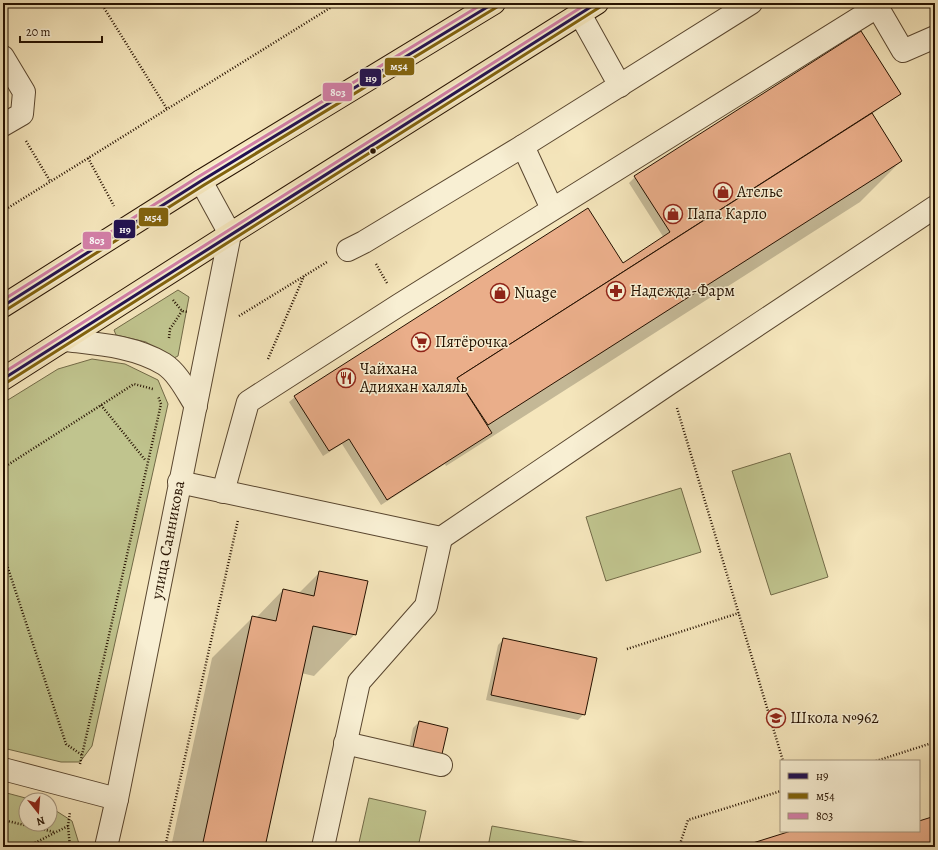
<svg xmlns="http://www.w3.org/2000/svg" width="938" height="850" viewBox="0 0 938 850" font-family="Alegreya,serif">
<rect width="100%" height="100%" fill="#f5e6bc"/>
<filter id="stains"><feTurbulence type="fractalNoise" baseFrequency=".005" numOctaves="4"/><feColorMatrix values="0 0 0 0 .2 0 0 0 0 .09 0 0 0 0 .02 0 0 0 .5 -.17"/></filter>
<radialGradient id="worn" r=".72"><stop offset=".6" stop-color="#630" stop-opacity="0"/><stop offset="1" stop-color="#630" stop-opacity=".3"/></radialGradient>
<!-- green -->
<g fill="#c0c48e" stroke="#726a47">
<path d="M178,290L189,297L178,356L172,359L146,342L116,335L114,330Z"/>
<path d="M92,359L125,364L158,380L168,404L92,746L80,762H61L3,748V403L58,369Z"/>
<path d="M790,453L828,577L771,595L732,471Z"/>
<path d="M681,488L701,552L606,581L586,517Z"/>
<path d="M3,792L33,800H26V824H50V807L72,821L80,847H3Z"/>
<path d="M369,798L426,811L418,847H358Z"/>
<path d="M492,826L610,847H488Z"/>
</g>
<!-- shadow -->
<g fill="#0003">
<path d="M900,94L872,114L901,161L860,202L446,466L445,464L381,505L342,444L323,456L289,402L295,397L622,264L664,238L629,183L635,177Z"/>
<path d="M320,572L355,634L314,676L301,673L264,847H171L212,658L253,617L256,618L283,590L299,593Z"/>
<path d="M504,639L584,714L578,720L486,700L498,645Z"/>
<path d="M419,722L447,729L435,759L408,753L413,728Z"/>
<path d="M935,817V847H743L794,831H919V822Z"/>
</g>
<!-- building -->
<g fill="#eaae8a" stroke="#251100">
<path d="M861,31L901,94L457,378L492,433L387,500L349,439L329,451L294,396L588,208L623,263L670,232L634,176Z"/>
<path d="M872,113L902,161L488,425L457,378Z"/>
<path d="M319,571L368,581L356,635L313,626L265,847H202L252,616L276,621L283,589L314,596Z"/>
<path d="M503,638L597,658L585,715L491,695Z"/>
<path d="M419,721L448,728L442,754L413,747Z"/>
<path d="M935,816V847H884L883,845L875,847H740L791,831H919V821Z"/>
</g>
<g fill="none" stroke-linecap="round" stroke-linejoin="round">
<defs>
<g id="minor">
<path d="M875,3L903,51L935,37"/>
<path d="M580,14L620,86"/>
<path d="M3,57L24,92L22,114L3,125"/>
<path d="M523,146L552,209"/>
<path d="M348,250L364,242L523,146L751,3"/>
<path d="M65,340C98,344 134,346 164,364C178,373 187,392 196,406"/>
<path d="M179,482L441,538L670,383L935,207"/>
<path d="M223,492L248,402L399,305L877,7"/>
<path d="M345,743L441,765"/>
<path d="M3,769L117,799"/>
<path d="M106,847L117,799L230,234L201,181"/>
<path d="M323,847L359,682L426,606L441,538"/>
</g>
<g id="major">
<path d="M3,306L201,181L494,3"/>
<path d="M3,379L230,234L597,3"/>
</g>
</defs>
<!-- minor casing -->
<use href="#minor" stroke="#59462f" stroke-width="24"/>
<!-- major casing -->
<use href="#major" stroke="#251100" stroke-width="24"/>
<!-- path -->
<g stroke="#251100" stroke-width="2.5" stroke-dasharray="1 2" stroke-linecap="butt">
<path d="M101,3L167,109"/>
<path d="M26,141L50,181"/>
<path d="M88,158L114,206"/>
<path d="M3,211L338,3"/>
<path d="M376,264L387,283"/>
<path d="M173,300L182,311L188,312"/>
<path d="M239,316L327,262"/>
<path d="M169,338L170,329L182,311"/>
<path d="M268,359L304,276"/>
<path d="M101,405L146,461"/>
<path d="M677,408L783,761"/>
<path d="M3,468L134,384L153,389"/>
<path d="M3,553L66,744L82,755"/>
<path d="M627,649L739,613"/>
<path d="M876,761L935,742"/>
<path d="M80,764L161,404L158,396"/>
<path d="M3,820L54,832"/>
<path d="M27,847L68,826"/>
<path d="M70,847L68,826L70,812"/>
<path d="M165,847L238,520"/>
<path d="M679,847L688,820L781,791"/>
</g>
<!-- minor -->
<use href="#minor" stroke="#f8efd3" stroke-width="22"/>
<!-- major -->
<use href="#major" stroke="#f5e6bc" stroke-width="22"/>
<defs>
<g id="bus-1">
<path d="M3,306L201,181L494,3"/>
<path d="M3,379L597,3"/>
</g>
<g id="bus-2">
<path d="M6,310L204,185L497,7"/>
<path d="M6,383L600,7"/>
</g>
<g id="bus-3">
<path d="M3,300L198,177L484,3"/>
<path d="M3,373L588,3"/>
</g>
</defs>
<!-- bus-1 casing -->
<use href="#bus-1" stroke="#f8efd3" stroke-width="6"/>
<!-- bus-2 casing -->
<use href="#bus-2" stroke="#f8efd3" stroke-width="6"/>
<!-- bus-3 casing -->
<use href="#bus-3" stroke="#f8efd3" stroke-width="6"/>
<!-- bus-1 -->
<use href="#bus-1" stroke="#1f1051" stroke-width="3"/>
<!-- bus-2 -->
<use href="#bus-2" stroke="#82630c" stroke-width="3"/>
<!-- bus-3 -->
<use href="#bus-3" stroke="#d37fa8" stroke-width="3"/>
</g>
<!-- icons -->
<defs>
<symbol id="shop-ring" viewBox="-11 -11 22 22"><circle r="9.5" fill="#f8efd3" stroke="#8f2418" stroke-width="1.5"/><path d="M-5-2.5h2.3a2.7 3.5 0 0 1 5.4 0H5L5.5 6h-11ZM-1.5-2.5h3a1.5 2.3 0 0 0-3 0Z" fill="#8f2418"/></symbol>
<symbol id="pharmacy-ring" viewBox="-11 -11 22 22"><circle r="9.5" fill="#f8efd3" stroke="#8f2418" stroke-width="1.5"/><path d="M-2-6h4v4h4v4h-4v4h-4v-4h-4v-4h4Z" fill="#8f2418"/></symbol>
<symbol id="supermarket-ring" viewBox="-11 -11 22 22"><circle r="9.5" fill="#f8efd3" stroke="#8f2418" stroke-width="1.5"/><path d="M-6-5.5h2.5l.6 2H6L4.5 2H-2.5L-4.4-4H-6ZM-1.5 3.2a1.3 1.3 0 1 0 .1 0ZM3 3.2a1.3 1.3 0 1 0 .1 0Z" fill="#8f2418"/></symbol>
<symbol id="restaurant-ring" viewBox="-11 -11 22 22"><circle r="9.5" fill="#f8efd3" stroke="#8f2418" stroke-width="1.5"/><path d="M-5-6h1v4h1v-4h1v4h1v-4h1v5L-1.5 .5V6h-2V.5L-5-1ZM5-6V6H3V1.5H1.5Q1.5-4 5-6Z" fill="#8f2418"/></symbol>
<symbol id="school-ring" viewBox="-11 -11 22 22"><circle r="9.5" fill="#f8efd3" stroke="#8f2418" stroke-width="1.5"/><path d="M0-5L7-2L0 1L-7-2ZM-4 1L0 2.5L4 1V4Q0 6-4 4Z" fill="#8f2418"/></symbol>
</defs>
<g fill-rule="evenodd">
<use href="#shop-ring" x="712" y="181" width="22" height="22"/>
<use href="#shop-ring" x="662" y="203" width="22" height="22"/>
<use href="#pharmacy-ring" x="605" y="280" width="22" height="22"/>
<use href="#shop-ring" x="489" y="282" width="22" height="22"/>
<use href="#supermarket-ring" x="410" y="331" width="22" height="22"/>
<use href="#restaurant-ring" x="335" y="367" width="22" height="22"/>
<use href="#school-ring" x="765" y="707" width="22" height="22"/>
</g>
<!-- markers -->
<circle fill="#251100" stroke="#f8efd3" stroke-width="1.5" cx="373" cy="151" r="3.5"/>
<g text-anchor="middle" dominant-baseline="central" stroke-width="3" stroke-linejoin="round" paint-order="stroke">
<!-- poi labels -->
<g font-size="16" fill="#251100" stroke="#f8efd3" text-anchor="start">
<text x="737" y="192">Ателье</text>
<text x="687" y="214">Папа Карло</text>
<text x="630" y="291">Надежда-Фарм</text>
<text x="514" y="293">Nuage</text>
<text x="435" y="342">Пятёрочка</text>
<text x="360" y="369">Чайхана<tspan x="360" dy="18">Адияхан халяль</tspan></text>
<text x="790" y="718">Школа №962</text>
</g>
<!-- street labels -->
<g font-size="16" fill="#251100" stroke="#f8efd3">
<text transform="translate(168 540) rotate(-79)">улица Санникова</text>
</g>
</g>
<g stroke="#f8efd3" stroke-width="1.5">
<rect x="384" y="57" width="31" height="19" rx="4" fill="#82630c"/>
<rect x="359" y="68" width="23" height="19" rx="4" fill="#1f1051"/>
<rect x="322" y="82" width="31" height="20" rx="4" fill="#d37fa8"/>
<rect x="138" y="207" width="31" height="20" rx="4" fill="#82630c"/>
<rect x="113" y="219" width="23" height="20" rx="4" fill="#1f1051"/>
<rect x="82" y="231" width="30" height="19" rx="4" fill="#d37fa8"/>
</g>
<g font-size="11" text-anchor="middle" font-weight="bold" fill="#fff">
<text x="399" y="70">м54</text>
<text x="371" y="82">н9</text>
<text x="338" y="96">803</text>
<text x="153" y="221">м54</text>
<text x="125" y="233">н9</text>
<text x="97" y="244">803</text>
</g>
<!-- margin -->
<rect width="938" height="850" fill="none" stroke="#f5e6bc" stroke-width="16"/>
<rect x="4" y="4" width="930" height="842" fill="none" stroke="#251100" stroke-width="2"/>
<rect x="8" y="8" width="922" height="834" fill="none" stroke="#251100"/>
<!-- legend -->
<rect x="780" y="760" width="140" height="72" fill="#f8efd3" stroke="#a4967f"/>
<rect x="788" y="773" width="20" height="6" fill="#1f1051" stroke="#a4967f"/>
<text x="816" y="780" font-size="12" fill="#251100">н9</text>
<rect x="788" y="793" width="20" height="6" fill="#82630c" stroke="#a4967f"/>
<text x="816" y="800" font-size="12" fill="#251100">м54</text>
<rect x="788" y="813" width="20" height="6" fill="#d37fa8" stroke="#a4967f"/>
<text x="816" y="820" font-size="12" fill="#251100">803</text>
<!-- north arrow -->
<g transform="translate(38 812) rotate(163)"><circle r="19" fill="#f8efd3" stroke="#a4967f"/>
<path d="M0-3L7 15L0 10L-7 15Z" fill="#8f2418"/>
<text y="-6" font-size="11" font-weight="bold" text-anchor="middle" fill="#251100">N</text>
</g>
<!-- scale -->
<path d="M20 36v6h82v-6" fill="none" stroke="#251100" stroke-width="2"/>
<text x="26" y="36" font-size="12" fill="#251100" stroke="#f8efd3" stroke-width="3" paint-order="stroke">20 m</text>
<rect width="100%" height="100%" filter="url(#stains)"/>
<rect width="100%" height="100%" fill="url(#worn)"/>
</svg>
